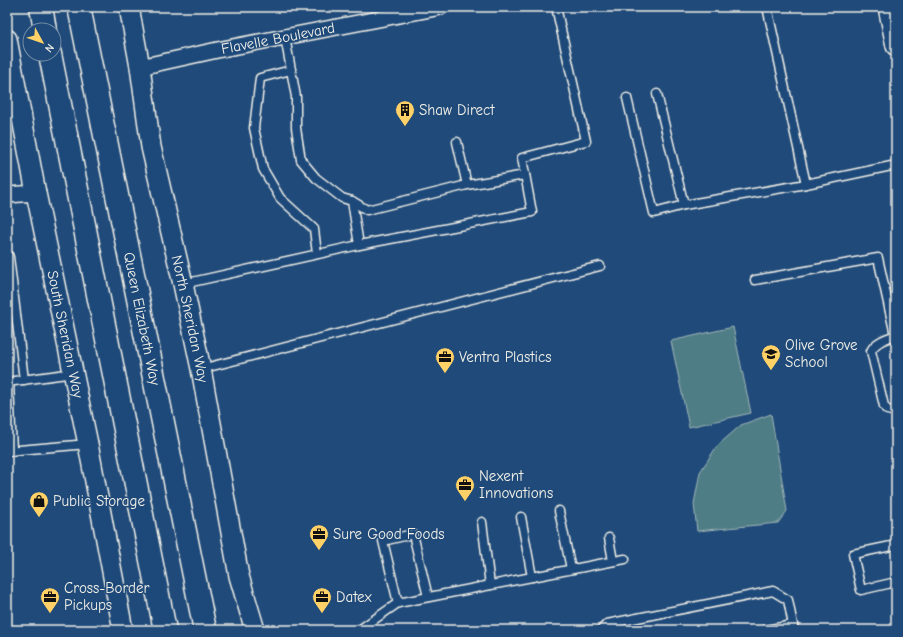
<svg xmlns="http://www.w3.org/2000/svg" width="903" height="637" viewBox="0 0 903 637" font-family="'Comic Neue',sans-serif">
<rect width="100%" height="100%" fill="#1f4a7a"/>
<filter id="ink" filterUnits="userSpaceOnUse"><feTurbulence type="fractalNoise" baseFrequency=".025" numOctaves="2"/><feDisplacementMap in="SourceGraphic" scale="8" xChannelSelector="R" yChannelSelector="G"/><feConvolveMatrix kernelMatrix="1 2 1 2 8 2 1 2 1" color-interpolation-filters="sRGB"/></filter>
<g filter="url(#ink)">
<!-- green -->
<g fill="#4f7d86" stroke="#a2b7b7">
<path d="M733,327L751,413L689,427L671,341Z"/>
<path d="M771,414L787,511L778,523L697,531L694,504L700,472L717,446L741,425Z"/>
</g>
<g fill="none" stroke-linecap="round" stroke-linejoin="round">
<defs>
<g id="service">
<path d="M767,7L806,184"/>
<path d="M285,37L296,97V128L301,160L316,178L342,198L352,201L367,210L467,185L525,175"/>
<path d="M291,70L260,78L254,128L263,169L280,198L314,229L317,254"/>
<path d="M657,94L684,205"/>
<path d="M627,98L654,213L684,205L806,184L896,165"/>
<path d="M457,142L467,185"/>
<path d="M352,201L359,245"/>
<path d="M7,253L9,257L24,380"/>
<path d="M755,280L878,258L895,335"/>
<path d="M183,284L359,245L532,212L522,158L586,141L556,7"/>
<path d="M896,335C887,338 875,342 871,351L884,406L887,410L896,412"/>
<path d="M201,369L600,266"/>
<path d="M7,382L74,373"/>
<path d="M9,382L12,451"/>
<path d="M7,451L88,444"/>
<path d="M559,511L571,569"/>
<path d="M521,517L532,577"/>
<path d="M482,522L490,585"/>
<path d="M609,538L613,561"/>
<path d="M896,545L853,554L861,590L896,582"/>
<path d="M398,603L383,541L413,534L428,597"/>
<path d="M359,630L398,603L625,559"/>
<path d="M601,630L607,624L773,591L788,600L794,630"/>
<path d="M765,630L793,625"/>
</g>
<g id="minor">
<path id="s1" d="M140,67L222,49L441,7"/>
<path d="M7,195L36,193"/>
</g>
<g id="tertiary">
<path id="s2" d="M129,7L140,67L151,147L183,284L201,369L239,576L255,630"/>
<path d="M888,7L896,46"/>
<path id="s3" d="M7,39L36,193L88,444L123,630"/>
</g>
<g id="motorway">
<path d="M41,7L45,30"/>
<path id="s4" d="M79,7L205,630"/>
<path d="M50,54L165,630"/>
</g>
</defs>
<!-- service casing -->
<use href="#service" stroke="#f4f1e8" stroke-width="11"/>
<!-- minor casing -->
<use href="#minor" stroke="#f4f1e8" stroke-width="18"/>
<!-- tertiary casing -->
<use href="#tertiary" stroke="#f4f1e8" stroke-width="22"/>
<!-- motorway casing -->
<use href="#motorway" stroke="#f4f1e8" stroke-width="25"/>
<!-- service -->
<use href="#service" stroke="#1f4a7a" stroke-width="8"/>
<!-- minor -->
<use href="#minor" stroke="#1f4a7a" stroke-width="15"/>
<!-- tertiary -->
<use href="#tertiary" stroke="#1f4a7a" stroke-width="19"/>
<!-- motorway -->
<use href="#motorway" stroke="#1f4a7a" stroke-width="22"/>
</g>
</g>
<!-- icons -->
<defs>
<symbol id="building-pin" viewBox="-11 -11 22 30"><path d="M0 17L-7.5 6A9.5 9.5 0 1 1 7.5 6Z" fill="#ffd166" stroke="#1f4a7a"/><path d="M-4-6H4V6H1V3H-1V6H-4ZM-2.5-4.3h1.7v1.8h-1.7ZM.8-4.3h1.7v1.8H.8ZM-2.5-1h1.7V.8h-1.7ZM.8-1h1.7V.8H.8Z" fill="#111"/></symbol>
<symbol id="school-pin" viewBox="-11 -11 22 30"><path d="M0 17L-7.5 6A9.5 9.5 0 1 1 7.5 6Z" fill="#ffd166" stroke="#1f4a7a"/><path d="M0-5L7-2L0 1L-7-2ZM-4 1L0 2.5L4 1V4Q0 6-4 4Z" fill="#111"/></symbol>
<symbol id="office-pin" viewBox="-11 -11 22 30"><path d="M0 17L-7.5 6A9.5 9.5 0 1 1 7.5 6Z" fill="#ffd166" stroke="#1f4a7a"/><path d="M-6-3h4V-5.5h4V-3h4V5H-6ZM-1-4.5V-3h2v-1.5ZM-6 0V1H6V0Z" fill="#111"/></symbol>
<symbol id="shop-pin" viewBox="-11 -11 22 30"><path d="M0 17L-7.5 6A9.5 9.5 0 1 1 7.5 6Z" fill="#ffd166" stroke="#1f4a7a"/><path d="M-5-2.5h2.3a2.7 3.5 0 0 1 5.4 0H5L5.5 6h-11ZM-1.5-2.5h3a1.5 2.3 0 0 0-3 0Z" fill="#111"/></symbol>
</defs>
<g fill-rule="evenodd">
<use href="#building-pin" x="394" y="99" width="22" height="30"/>
<use href="#school-pin" x="760" y="343" width="22" height="30"/>
<use href="#office-pin" x="434" y="346" width="22" height="30"/>
<use href="#office-pin" x="454" y="474" width="22" height="30"/>
<use href="#shop-pin" x="28" y="490" width="22" height="30"/>
<use href="#office-pin" x="308" y="523" width="22" height="30"/>
<use href="#office-pin" x="39" y="586" width="22" height="30"/>
<use href="#office-pin" x="311" y="586" width="22" height="30"/>
</g>
<g text-anchor="middle" dominant-baseline="central" stroke-width="3" stroke-linejoin="round" paint-order="stroke">
<!-- street labels -->
<g font-size="15" fill="#f4f1e8" stroke="#1f4a7a">
<text stroke="none"><textPath href="#s1" startOffset="141">Flavelle Boulevard</textPath></text>
<text stroke="none"><textPath href="#s4" startOffset="318">Queen Elizabeth Way</textPath></text>
<text stroke="none"><textPath href="#s2" startOffset="318">North Sheridan Way</textPath></text>
<text stroke="none"><textPath href="#s3" startOffset="301">South Sheridan Way</textPath></text>
</g>
<!-- poi labels -->
<g font-size="15" fill="#f4f1e8" stroke="#1f4a7a" text-anchor="start">
<text x="419" y="110">Shaw Direct</text>
<text x="785" y="345">Olive Grove<tspan x="785" dy="17">School</tspan></text>
<text x="459" y="357">Ventra Plastics</text>
<text x="479" y="476">Nexent<tspan x="479" dy="17">Innovations</tspan></text>
<text x="53" y="501">Public Storage</text>
<text x="333" y="534">Sure Good Foods</text>
<text x="64" y="588">Cross-Border<tspan x="64" dy="17">Pickups</tspan></text>
<text x="336" y="597">Datex</text>
</g>
</g>
<!-- margin -->
<rect width="903" height="637" fill="none" stroke="#1f4a7a" stroke-width="24"/>
<rect x="12" y="12" width="879" height="613" fill="none" stroke="#f4f1e8" stroke-width="1.5" filter="url(#ink)"/>
<!-- north arrow -->
<g transform="translate(42 42) rotate(130)"><circle r="19" fill="#1f4a7a" stroke="#748da6"/>
<path d="M0-3L7 15L0 10L-7 15Z" fill="#ffd166"/>
<text y="-6" font-size="11" font-weight="bold" text-anchor="middle" fill="#f4f1e8">N</text>
</g>
</svg>
